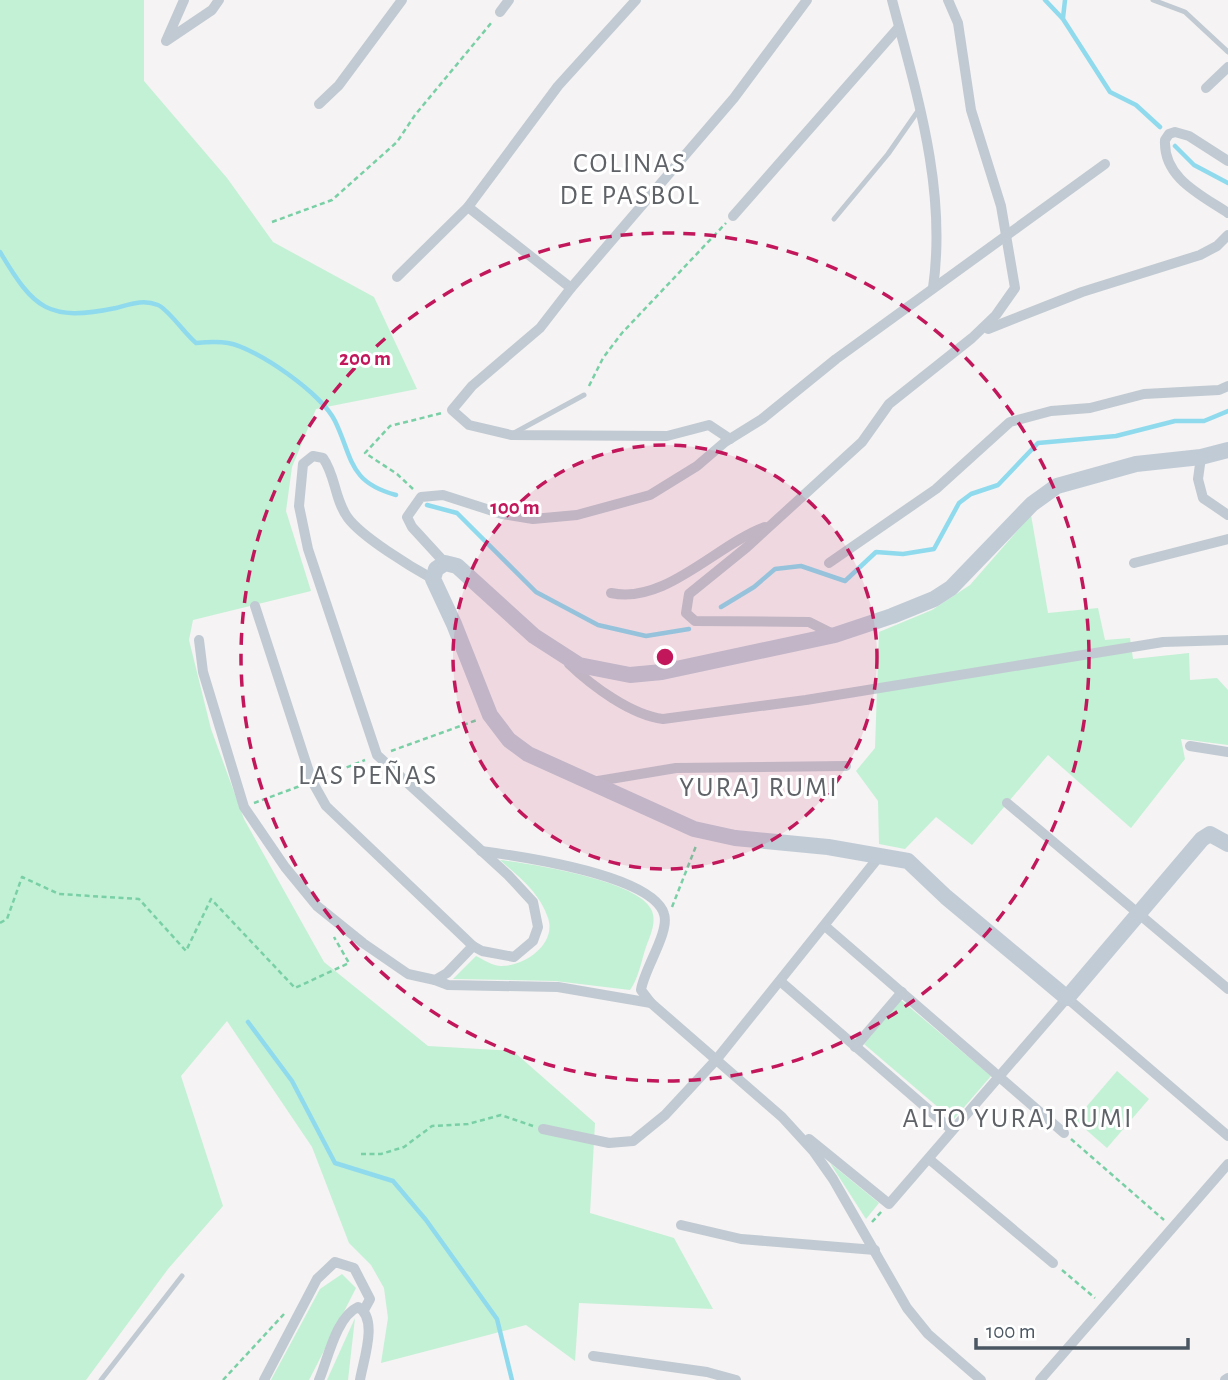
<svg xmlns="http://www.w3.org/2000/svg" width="1228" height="1380" viewBox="0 0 1228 1380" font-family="'Alegreya Sans',sans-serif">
<rect width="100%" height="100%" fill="#f5f3f3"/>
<!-- green -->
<g fill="#c3f1d5">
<path d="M0,0H144V81L227,178L273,242L374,297L417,389L316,409L292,467L286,511L311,591L193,620L189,640L211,729L244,819L324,962L428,1046L513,1051L595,1123L590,1213L674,1238L713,1309L579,1303L575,1361L526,1325L381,1363L388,1318L384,1288L371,1265L349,1243L312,1147L227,1021L181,1076L223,1206L168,1269L86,1380H0Z"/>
<path d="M1031,515L1048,613L1098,608L1105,640L1130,638L1133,659L1189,653L1190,680L1217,678L1228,690V745L1181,739L1185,759L1131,828L1048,755L972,845L936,817L905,849L879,844L878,801L856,771L875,748L879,632L932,610L970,585Z"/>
<path d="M500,860C531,864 636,880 651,909C658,922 649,937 645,950C641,963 638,979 630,990L555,981L453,979L476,956C484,960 493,966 501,966C524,967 557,944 548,918C540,893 519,877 500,860Z"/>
<path d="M901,1000L991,1076L953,1120L864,1044Z"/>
<path d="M1117,1071L1149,1099L1107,1148L1075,1120Z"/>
<path d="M830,1163L879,1203L866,1219Z"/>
<path d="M342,1274L356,1288L309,1380H271L320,1289Z"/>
<path d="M355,1318L348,1380H327Z"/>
</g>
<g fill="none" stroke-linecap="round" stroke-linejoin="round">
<!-- stream -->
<g stroke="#90daee" stroke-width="4.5">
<path d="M1045,0L1063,19L1110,92L1136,105L1160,127"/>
<path d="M1063,18L1065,0"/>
<path d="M1175,146L1194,165L1228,183"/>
<path d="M0,252C34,309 48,322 116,308C131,304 143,299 158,305C168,309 185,334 196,343C206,342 217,341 228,343C257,348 322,394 335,421C353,458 348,482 396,495"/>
<path d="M427,505L457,513L536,592L598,625L646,636L689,629"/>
<path d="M721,607L754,587L775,569L801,566L845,581L876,552L903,554L934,549L959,503L971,494L998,485L1038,443L1116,436L1175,421H1204L1228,411"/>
<path d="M248,1022L292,1081L335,1163L393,1181L426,1220L497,1319L512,1380"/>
</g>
<!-- path -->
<g stroke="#7ad0a6" stroke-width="2.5" stroke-dasharray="5 3.5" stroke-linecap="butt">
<path d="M272,222L332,200L397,142L415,115L492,22"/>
<path d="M589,386L603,358L622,333L726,223"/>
<path d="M413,489L397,474L365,453L390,426L442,413"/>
<path d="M391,751L477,720"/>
<path d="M323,777L365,760"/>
<path d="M254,803L300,786"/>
<path d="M672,907L696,846"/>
<path d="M0,923L7,919L22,877L59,894L139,899L186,951L211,899L295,988L349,963L334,937"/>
<path d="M1071,1139L1164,1220"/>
<path d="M361,1154H381L404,1147L432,1126L468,1124L501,1115L533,1126"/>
<path d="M872,1222L882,1211"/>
<path d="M1062,1270L1095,1298"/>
<path d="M223,1380L284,1314"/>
</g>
<!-- lane -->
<g stroke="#c1cad2" stroke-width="5">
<path d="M1153,0L1185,12L1228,52"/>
<path d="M834,219L888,154L920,108"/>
<path d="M514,433L584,395"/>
<path d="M101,1380L182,1276"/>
</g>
<!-- street -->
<g stroke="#c1cad2" stroke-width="10">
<path d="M184,0L166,41L212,10L219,0"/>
<path d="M892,0C917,95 947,189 933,288"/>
<path d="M500,12L509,0"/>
<path d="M1206,88L1228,67"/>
<path d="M319,104L339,85L402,0"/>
<path d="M1228,161L1189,136L1175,132L1169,134L1165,140C1163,178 1201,195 1228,213"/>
<path d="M468,207L571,288"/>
<path d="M733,216L899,27"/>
<path d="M397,277L468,207L558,86L636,0"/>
<path d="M988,329L1082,292L1200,255L1217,246L1228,235"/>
<path d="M730,439L709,425L667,436L511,435L469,425L452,410L472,386L540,328L571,288L734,98L807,0"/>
<path d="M1201,457L1198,479L1203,498L1228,515"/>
<path d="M445,563L412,527L407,517L421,497L443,495L502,514L533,519L577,515L650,495L697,466L725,442L762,419L836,359L1105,164"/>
<path d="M829,563L936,489L1010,422L1051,411L1090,408L1144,394L1219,390L1228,386"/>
<path d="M1134,563L1228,539"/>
<path d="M611,593C665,605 716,545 765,527"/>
<path d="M255,606L312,781L326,806L473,946L482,951L514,957L533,941L538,927L533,902L508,875L377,755L308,549L299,506L303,464L313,456L323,458C336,476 334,499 348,518C362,537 411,567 433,579"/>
<path d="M835,635L809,622L695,621L686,613L689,594L747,547L862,442L889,404L972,338L996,315L1015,288L1001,206L971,110L958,23L948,0"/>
<path d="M199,640L203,672L244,807L285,867L317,906L363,943L408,974L435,980L447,973L473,946"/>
<path d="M569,664C592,686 631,715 663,719L806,700L1163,642L1228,640"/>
<path d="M1190,746L1228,752"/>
<path d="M592,782L676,768L846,766"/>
<path d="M1007,803L1228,989"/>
<path d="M481,851C518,856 652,875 664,914C670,932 644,969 641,990L651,1003L782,1117L814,1152L833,1179L907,1308L928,1334L981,1380"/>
<path d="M825,926L1064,1133"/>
<path d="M435,980L448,985L558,987L651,1003"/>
<path d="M780,981L952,1130"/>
<path d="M855,1047L902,992"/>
<path d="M543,1129L609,1143L633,1141L665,1115L716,1060L878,858"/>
<path d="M809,1139L889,1204L1067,998L1228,1136"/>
<path d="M929,1159L1053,1263"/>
<path d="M681,1225L741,1239L875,1250"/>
<path d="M593,1356L707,1372L736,1380"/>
<path d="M264,1380L317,1279L335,1262L354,1268L370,1299L364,1310"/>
<path d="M319,1380C328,1359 336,1317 358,1307C379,1318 363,1361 360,1380"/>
<path d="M1040,1380L1228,1164"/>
<path d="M1225,1380L1228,1378"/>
</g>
<!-- secondary -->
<path stroke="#c1cbd6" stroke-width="16" d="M1228,450L1201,457L1136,464L1057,486L1032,504L951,588L934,599L892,616L835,635L662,672L630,675L579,665L534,636L457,566L445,563L436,569L433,579L454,624L490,715L509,740L528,754L694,829L735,838L828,847L908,861L946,897L1067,998L1202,839L1210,834L1228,844"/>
</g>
<!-- distance rings -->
<circle cx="665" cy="657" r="212" fill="#c2185b" fill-opacity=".12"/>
<g fill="none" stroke="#c2185b" stroke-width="3.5" stroke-dasharray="12 9">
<circle cx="665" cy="657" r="212"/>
<circle cx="665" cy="657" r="424"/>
</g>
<g text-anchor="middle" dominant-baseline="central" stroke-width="6" stroke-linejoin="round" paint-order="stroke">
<!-- neighbourhood labels -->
<g font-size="28" letter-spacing="2" fill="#5f6368" stroke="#fff">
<text x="630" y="164">COLINAS<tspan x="630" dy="32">DE PASBOL</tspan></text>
<text x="368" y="776">LAS PEÑAS</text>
<text x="759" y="788">YURAJ RUMI</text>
<text x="1018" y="1119">ALTO YURAJ RUMI</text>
</g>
</g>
<circle cx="665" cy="657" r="10" fill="#c2185b" stroke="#fff" stroke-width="3.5"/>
<g font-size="21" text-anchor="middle" font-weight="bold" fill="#c2185b" stroke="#fff" stroke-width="6" stroke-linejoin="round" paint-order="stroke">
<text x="365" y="365">200 m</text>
<text x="515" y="514">100 m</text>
</g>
<!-- scale -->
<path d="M976 1338v10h212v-10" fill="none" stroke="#4a5661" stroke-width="3.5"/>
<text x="986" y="1338" font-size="21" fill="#4a5661" stroke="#ffffff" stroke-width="5" paint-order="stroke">100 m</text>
</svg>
